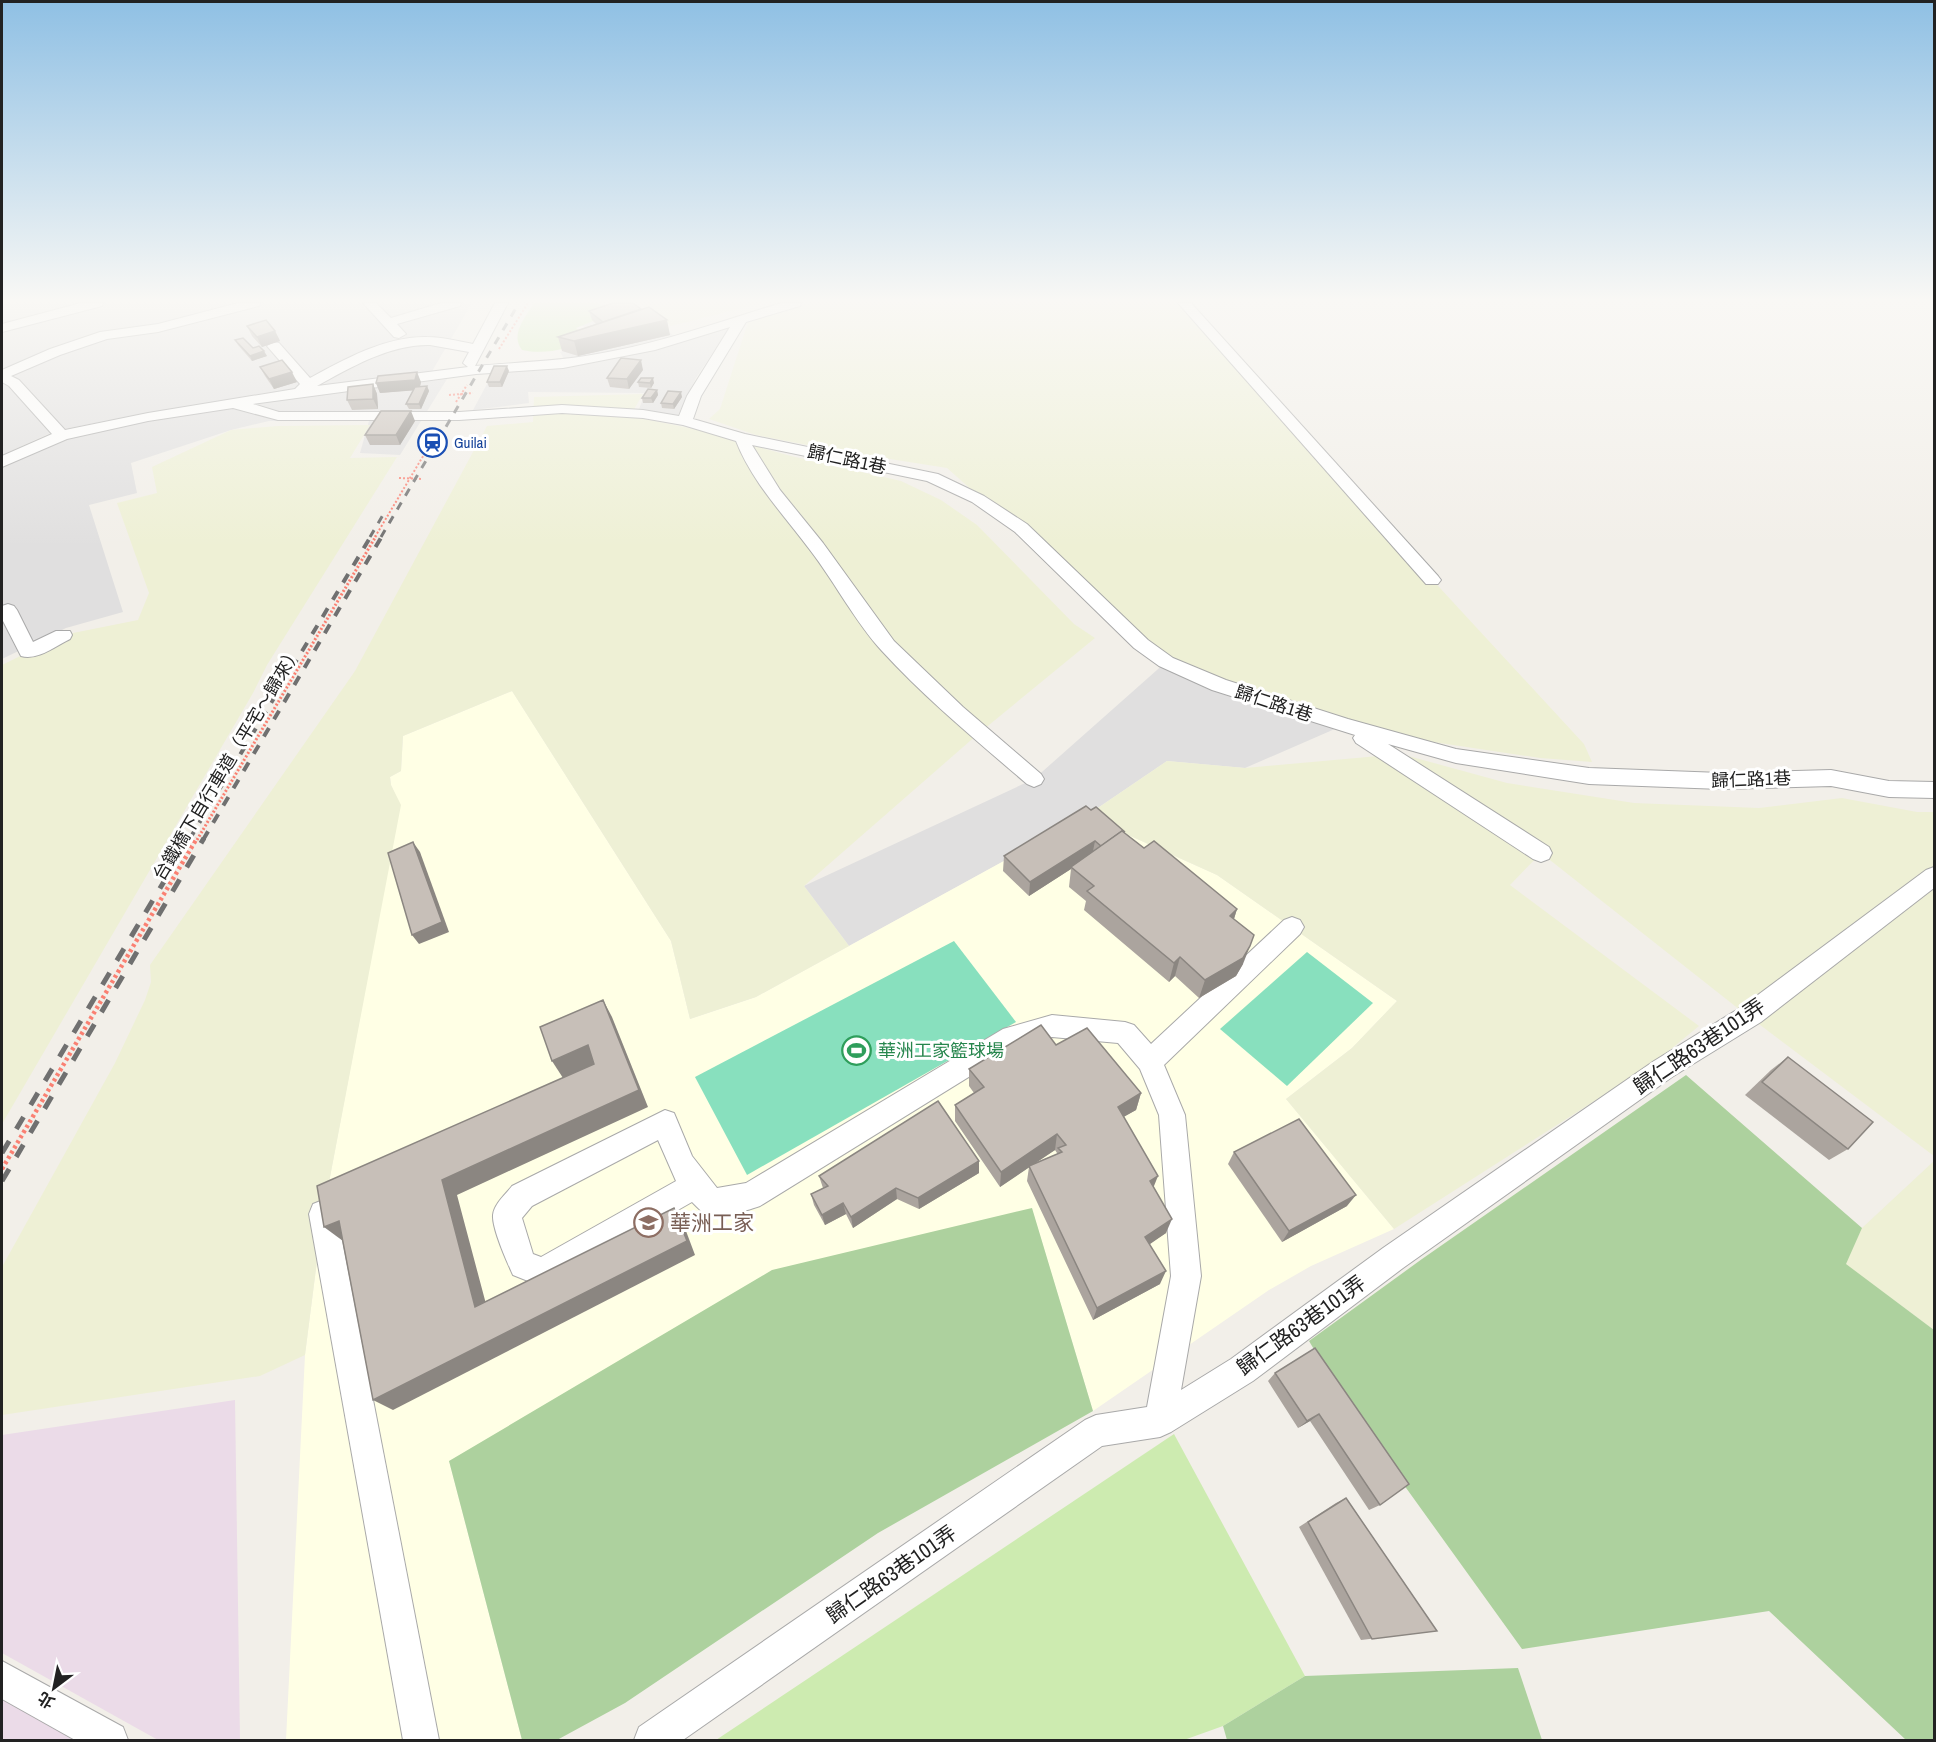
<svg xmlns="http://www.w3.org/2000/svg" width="1936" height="1742" viewBox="0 0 1936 1742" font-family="'Archivo Narrow','Noto Sans TC',sans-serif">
<rect width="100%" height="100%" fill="#f2efe9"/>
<!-- residential -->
<g fill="#e0dfdf">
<path d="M2,303H472L431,373L273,392L136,415L55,431L2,455Z"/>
<path d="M634,306L681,341L729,328L696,378L678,415L638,412L645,393L528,392L529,403L473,410L494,371L568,366L560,352L604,337L579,324Z"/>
<path d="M447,379L400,455L360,453L369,421H269L231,430L131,463L137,493L89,505L123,612L66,628L2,659V467L64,439L146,422L287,399Z"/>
<path d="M1166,662L1344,725L1245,768L1167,761L1086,816L849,946L804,886L1034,779Z"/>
</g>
<!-- industrial -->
<g fill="#ebdbe8">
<path d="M235,1400L240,1740H158L2,1653V1435Z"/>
<path d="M2,1698L75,1740H2Z"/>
</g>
<!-- education -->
<path fill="#ffffe5" d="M512,691L671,941L690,1019L756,997L1086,816L1217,875L1397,1001L1352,1048L1286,1099L1394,1229L1311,1266L1269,1290L1093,1411L1032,1209L449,1461L522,1740H286L305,1355L323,1214L400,805L391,785L390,777L401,771L403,736Z"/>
<!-- farmland -->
<g fill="#eef0d5">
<path d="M638,303H762L671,326Z"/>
<path d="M810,303H1177L1584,744L1592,762L1540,758L1420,740L1319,712L1206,676L1158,655L947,468L833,450L756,435L709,419L720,409L748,322Z"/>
<path d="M643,394L630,416L714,433L729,439L791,456L901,481L941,500L977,525L1074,624L1095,638L978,734L804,886L849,946L756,997L690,1019L671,941L512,691L403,736L401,771L390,777L391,785L401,805L323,1214L305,1355L260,1376L2,1415V1267L115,1063L145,1000L151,982L150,965L355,671L487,426L533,422L534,397Z"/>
<path d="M370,425L350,458L397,457L267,665L253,693L2,1124V665L63,635L138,620L149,593L117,503L157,493L152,467L231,430L278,426Z"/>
<path d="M1401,754L1507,783L1634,803L1759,808L1842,798L1917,812H1934V1156L1735,1006L1541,853L1510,885L1699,1026L1654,1063L1394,1229L1286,1099L1352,1048L1397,1001L1217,875L1086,816L1167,761L1245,768Z"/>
<path d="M1934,1161V1330L1845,1264L1862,1228Z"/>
</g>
<!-- grass -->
<g fill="#cdebb0">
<path d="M534,303H598L613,313L576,328L589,340C567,349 546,355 522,350C510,334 525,318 534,303Z"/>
<path d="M1174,1434L1305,1676L1223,1726L1184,1740H716Z"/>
</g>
<!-- forest -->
<g fill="#add19e">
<path d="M1686,1075L1862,1228L1846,1264L1934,1330V1740H1906L1769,1611L1522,1649L1350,1410L1309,1341L1422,1259Z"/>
<path d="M1032,1208L1093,1411L878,1533L625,1703L557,1740H522L449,1461L772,1270Z"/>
<path d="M1518,1668L1542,1740H1227L1223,1726L1305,1676Z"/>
</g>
<!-- pitch -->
<g fill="#88e0be">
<path d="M954,941L1016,1022L747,1175L695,1077Z"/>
<path d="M1307,952L1373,1003L1287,1086L1220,1029Z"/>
</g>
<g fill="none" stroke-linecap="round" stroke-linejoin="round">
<defs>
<g id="minor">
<path d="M81,303H103L102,306L2,332V324Z"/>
<path d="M238,303H260L259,306L158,332L107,339L60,355L11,376L19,380L65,430L148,413L295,389L300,384L267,346L274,342L279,343L310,378C345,359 386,336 427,337C443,337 458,341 473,344L495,303H508L475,366C521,362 567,361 613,351C670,340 725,320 781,303H801L800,306L746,322L701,396L693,419L745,434L938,474L984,496L1027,524L1148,640L1173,658L1226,680L1348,719L1456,749L1589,768L1721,773L1831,770L1889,781L1934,782V798L1889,797L1831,786L1721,789L1589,784L1456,763L1388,744L1549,847L1552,853L1549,859L1541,862L1533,859L1356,743L1353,738L1355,735L1212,690L1159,666L1134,648L1015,532L972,502L927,481L752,445L780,490L823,543L894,641L963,707L1041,774L1044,779L1041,784L1034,787L1027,784C977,741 926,699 882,651C856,623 834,581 810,550C784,515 752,482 736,441L683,425L643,418L562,413L459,420H278L233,408L148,421L67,439L2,467V456L52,434L9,386L2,382V370L50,349L100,332L158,324ZM730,327L687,396L679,416L643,410L562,405L459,412H279L253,404L476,374L563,368L655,350ZM430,345L469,352L463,363L468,367L317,386C351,367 391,344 430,345Z"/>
<path d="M363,303H376L391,318L441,303H461L460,306L397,324L406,334L399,338L394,337Z"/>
<path d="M1178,303H1191L1438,576L1441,580L1438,584H1426Z"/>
<path d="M8,604L14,606L17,610L33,642L56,631H70L72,635L70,639C56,646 37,661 21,656L2,619V606Z"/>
<path d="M1934,867V888L1761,1022L1672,1077L1403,1268L1253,1381L1171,1432L1160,1437L1102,1446L683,1740H634L639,1727L1085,1420L1096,1415L1147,1407L1171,1276L1159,1115L1140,1069L1118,1043L1052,1037L1019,1046L760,1206C749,1210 724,1217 712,1216C704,1215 698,1208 692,1202L543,1287L513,1275C507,1262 492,1228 493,1215C494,1204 506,1194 512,1186L665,1110L674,1113L692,1156L717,1188L746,1183L1003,1029L1052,1015L1125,1022L1134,1025L1151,1044L1284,920L1292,917L1300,920L1304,927L1300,934L1164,1065L1185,1115L1201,1276L1181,1390L1231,1359L1383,1248L1654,1061L1743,1006L1926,870ZM658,1140L676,1181L541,1257L533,1254L522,1218L532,1206Z"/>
<path d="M323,1200L333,1204L337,1214L439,1740H403L309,1214L313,1204Z"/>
<path d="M2,1661L123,1727L128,1740H75L2,1699Z"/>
</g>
</defs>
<!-- minor casing -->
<use href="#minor" stroke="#a9a9a9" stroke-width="2"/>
<!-- path-far2 -->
<g stroke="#fa8072" stroke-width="2" stroke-dasharray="2 2" stroke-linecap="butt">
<path d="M499,349L528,303"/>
<path d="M449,395L473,393"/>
<path d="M456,402L467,385"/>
<path d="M399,478L422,479"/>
<path d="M375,537L438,431"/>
</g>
<!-- path-far1 -->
<path stroke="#fa8072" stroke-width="3" stroke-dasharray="2 2" stroke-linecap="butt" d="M197,840L376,536"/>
<!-- path -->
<path stroke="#fa8072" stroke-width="4.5" stroke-dasharray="3 3" stroke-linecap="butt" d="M2,1169L197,838"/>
<!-- minor -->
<use href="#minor" fill="#fff" fill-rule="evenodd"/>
<!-- rail-far2 -->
<g stroke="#707070" stroke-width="3" stroke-dasharray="8 8" stroke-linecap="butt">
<path d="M370,537L383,515"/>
<path d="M381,537L519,303"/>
</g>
<!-- rail-far1 -->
<g stroke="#707070" stroke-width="4" stroke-dasharray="10 10" stroke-linecap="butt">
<path d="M189,840L371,536"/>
<path d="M203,840L382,536"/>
</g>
<!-- rail -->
<g stroke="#707070" stroke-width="5" stroke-dasharray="14 14" stroke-linecap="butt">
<path d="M2,1153L190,838"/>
<path d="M2,1181L204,838"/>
</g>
</g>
<!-- wall -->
<g fill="#aba49e" fill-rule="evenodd">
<path d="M589,311L670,335L578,356L562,351L558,337L596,324L592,320Z"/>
<path d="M247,326L275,331L280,341L262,347L252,336Z"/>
<path d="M235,340L253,348L267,356L252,361L238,345Z"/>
<path d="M260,367L297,382L274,389L265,376Z"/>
<path d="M643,370L629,389L610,387L607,378Z"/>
<path d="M509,371L502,387H489L487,382Z"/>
<path d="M421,382L420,387L427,386L429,391L421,409H409L406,404L413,390L380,393L376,383Z"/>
<path d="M638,382L654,383L651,388L639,387Z"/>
<path d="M373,384L377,394L378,409L352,410L347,400Z"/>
<path d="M657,390L658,395L653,403H643L642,398Z"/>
<path d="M682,397L674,409L662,408L661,403Z"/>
<path d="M415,421L400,445H370L365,435Z"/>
<path d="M1091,810L1125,833L1144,848L1237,909L1234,919L1243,964L1236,976L1199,998L1175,976L1169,982L1084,910L1086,901L1069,887L1071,869L1029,896L1003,871L1004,856Z"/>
<path d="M1056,1045L1141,1093L1136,1110L1123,1117L1153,1188L1166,1233L1149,1244L1160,1284L1093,1320L1027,1181L1029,1167L1000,1187L955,1121V1105L974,1093L969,1086V1069ZM1055,1150L1057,1153V1154L1035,1163Z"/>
<path d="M1788,1057L1848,1149L1829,1160L1745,1095L1771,1070Z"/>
<path d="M1234,1152L1347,1206L1282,1242L1228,1164Z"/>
<path d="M979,1173L919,1209L897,1199L853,1228L846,1214L825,1225L814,1205L811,1194L823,1188L819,1176Z"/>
<path d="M1275,1373L1409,1484L1380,1505L1369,1510L1310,1421L1298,1428L1268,1381Z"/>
<path d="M1346,1498L1437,1631L1361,1640L1299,1527L1336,1503Z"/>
</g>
<!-- shaded-wall -->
<g fill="#8b8681">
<path d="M667,320L670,335L578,356L574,341Z"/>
<path d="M275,331L280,341L262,347L257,337Z"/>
<path d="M264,351L267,356L252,361L250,356Z"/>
<path d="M641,360L643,370L629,389L627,379Z"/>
<path d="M507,366L509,371L502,387L500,382Z"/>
<path d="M292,372L297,382L274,389L269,379Z"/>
<path d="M417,372L421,382L419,390L380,393L376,383Z"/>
<path d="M653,378L654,383L651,388L650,383Z"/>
<path d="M373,384L377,394L378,409L373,399Z"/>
<path d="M427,386L429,391L421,409L419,404Z"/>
<path d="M657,390L658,395L653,403L651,398Z"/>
<path d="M681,392L682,397L674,409L673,404Z"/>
<path d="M411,411L415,421L400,445L396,435Z"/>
<path d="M1095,841L1092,856L1071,867V869L1029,896L1030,882Z"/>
<path d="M413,842L420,852L449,932L419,944L412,935Z"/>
<path d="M1237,909L1231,928L1230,916Z"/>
<path d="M1250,946L1243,964L1236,976L1199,998L1205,980Z"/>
<path d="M1180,957L1175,976L1169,982L1174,963Z"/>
<path d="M603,1000L612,1017L648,1107L457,1195L490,1319L475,1307L442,1180L639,1090Z"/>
<path d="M588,1045L598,1063L563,1078L552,1061Z"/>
<path d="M1141,1093L1136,1110L1113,1123L1118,1107Z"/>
<path d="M1057,1134L1055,1150L1000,1187L1001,1172Z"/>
<path d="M979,1161V1173L919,1209L918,1198Z"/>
<path d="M1158,1176L1152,1191L1150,1181Z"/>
<path d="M896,1188L897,1199L853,1228L851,1217Z"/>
<path d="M1356,1195L1347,1206L1282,1242L1289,1231Z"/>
<path d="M843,1203L846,1214L825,1225L822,1215Z"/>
<path d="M674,1208L683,1223L695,1255L393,1410L373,1400Z"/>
<path d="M1172,1219L1166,1233L1140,1251L1145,1237Z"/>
<path d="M339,1221L343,1241L324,1227Z"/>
<path d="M1166,1271L1160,1284L1093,1320L1097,1308Z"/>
<path d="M1319,1414L1310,1421L1298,1428L1307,1421Z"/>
</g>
<!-- building -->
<g fill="#c7bfb8" stroke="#8b8681" stroke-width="1.5">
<path d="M613,303H633L641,309L603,322L589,311Z"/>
<path d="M649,307L667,320L574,341L558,337Z"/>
<path d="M266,320L275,331L257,337L247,326Z"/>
<path d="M243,338L253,348L259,346L264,351L250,356L235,340Z"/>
<path d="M621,358L641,360L627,379L607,378Z"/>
<path d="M282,360L292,372L269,379L260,367Z"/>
<path d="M494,366H507L500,382H487Z"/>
<path d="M417,372L415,380L376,383L378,376Z"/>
<path d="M641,378H653L650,383L638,382Z"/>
<path d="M373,384V399L347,400L348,387Z"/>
<path d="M427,386L419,404H406L415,387Z"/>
<path d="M648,389L657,390L651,398H642Z"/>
<path d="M668,391L681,392L673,404L661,403Z"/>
<path d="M381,411H411L396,435H365Z"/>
<path d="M1086,806L1091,810L1096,807L1125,832L1122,831L1101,846L1095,841L1030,882L1004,856Z"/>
<path d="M1122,831L1144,848L1154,841L1237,909L1230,916L1254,935L1250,946L1243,958L1205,980L1180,957L1174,963L1087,891L1094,886L1071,867Z"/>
<path d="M413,842L442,922L412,935L388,853Z"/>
<path d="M603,1000L639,1090L442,1180L475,1307L674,1208L687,1241L373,1400L339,1221L324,1227L317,1186L594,1064L588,1045L552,1061L540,1027Z"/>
<path d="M1041,1025L1056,1045L1087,1028L1141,1093L1118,1107L1158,1176L1150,1181L1172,1219L1145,1237L1166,1271L1097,1308L1029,1166L1062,1152L1058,1148L1066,1145L1057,1134L1001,1172L955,1105L984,1087L969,1069Z"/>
<path d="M1788,1057L1873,1122L1848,1149L1762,1082Z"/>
<path d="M938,1101L979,1161L918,1198L896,1188L851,1217L843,1203L822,1215L811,1194L828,1186L819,1176Z"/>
<path d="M1299,1119L1356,1195L1289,1231L1234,1152Z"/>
<path d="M1315,1348L1409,1484L1380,1505L1319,1414L1307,1421L1275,1373Z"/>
<path d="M1346,1498L1437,1631L1372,1639L1308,1522Z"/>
</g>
<!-- sky -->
<linearGradient id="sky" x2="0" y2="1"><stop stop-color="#8fc0e4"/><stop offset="0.55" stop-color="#f9f8f5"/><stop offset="1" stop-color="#f9f8f5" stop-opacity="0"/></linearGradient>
<rect width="1936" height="547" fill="url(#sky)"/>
<!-- icons -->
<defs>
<symbol id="station-ring" viewBox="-11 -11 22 22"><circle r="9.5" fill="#fff" stroke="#1a4fb4" stroke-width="1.5"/><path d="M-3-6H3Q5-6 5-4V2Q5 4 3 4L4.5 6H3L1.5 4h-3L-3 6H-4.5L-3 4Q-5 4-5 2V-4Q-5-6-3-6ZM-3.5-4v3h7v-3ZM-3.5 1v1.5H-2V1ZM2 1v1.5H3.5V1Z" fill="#1a4fb4"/></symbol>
<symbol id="stadium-ring" viewBox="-11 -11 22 22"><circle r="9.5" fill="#fff" stroke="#2e9e5b" stroke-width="1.5"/><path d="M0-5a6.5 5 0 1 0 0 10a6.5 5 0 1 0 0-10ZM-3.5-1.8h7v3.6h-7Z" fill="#2e9e5b"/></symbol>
<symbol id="school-ring" viewBox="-11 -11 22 22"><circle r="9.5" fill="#fff" stroke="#8d6e63" stroke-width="1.5"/><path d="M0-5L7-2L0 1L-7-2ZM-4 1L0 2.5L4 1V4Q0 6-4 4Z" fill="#8d6e63"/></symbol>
</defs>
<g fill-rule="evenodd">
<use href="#station-ring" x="416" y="426" width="33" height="33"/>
<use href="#stadium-ring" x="840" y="1034" width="33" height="33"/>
<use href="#school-ring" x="632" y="1206" width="33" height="33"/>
</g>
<g text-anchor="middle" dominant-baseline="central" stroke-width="6" stroke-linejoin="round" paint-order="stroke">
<!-- far-transit labels -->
<g font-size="15" fill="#164399" stroke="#fff" text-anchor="start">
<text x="454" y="442">Guilai</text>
</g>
<!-- street labels -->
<g font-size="18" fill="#222" stroke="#fff">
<text transform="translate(847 459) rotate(12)">歸仁路1巷</text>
<text transform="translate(1274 703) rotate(18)">歸仁路1巷</text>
<text transform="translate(227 763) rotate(-59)">台鐵橋下自行車道（平宅～歸來）</text>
<text transform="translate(1751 779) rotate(-2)">歸仁路1巷</text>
</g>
<!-- leisure labels -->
<g font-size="18" fill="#27864d" stroke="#fff" text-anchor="start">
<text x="878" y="1050">華洲工家籃球場</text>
</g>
<!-- near-street labels -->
<g font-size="21" fill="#222" stroke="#fff">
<text transform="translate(1699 1046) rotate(-34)">歸仁路63巷101弄</text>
<text transform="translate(1301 1325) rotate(-36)">歸仁路63巷101弄</text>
<text transform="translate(891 1574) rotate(-35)">歸仁路63巷101弄</text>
</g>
<!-- near-education labels -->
<g font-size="21" fill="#785e54" stroke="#fff" text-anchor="start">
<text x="670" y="1222">華洲工家</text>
</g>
</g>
<!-- border -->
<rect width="1936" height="1742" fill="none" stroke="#222222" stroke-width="6"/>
<!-- north arrow -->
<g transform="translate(54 1688) rotate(212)" stroke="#ffffff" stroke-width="4.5" paint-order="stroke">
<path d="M0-4.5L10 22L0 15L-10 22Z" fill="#222222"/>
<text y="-9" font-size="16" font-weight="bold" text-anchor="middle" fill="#222222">北</text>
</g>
</svg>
